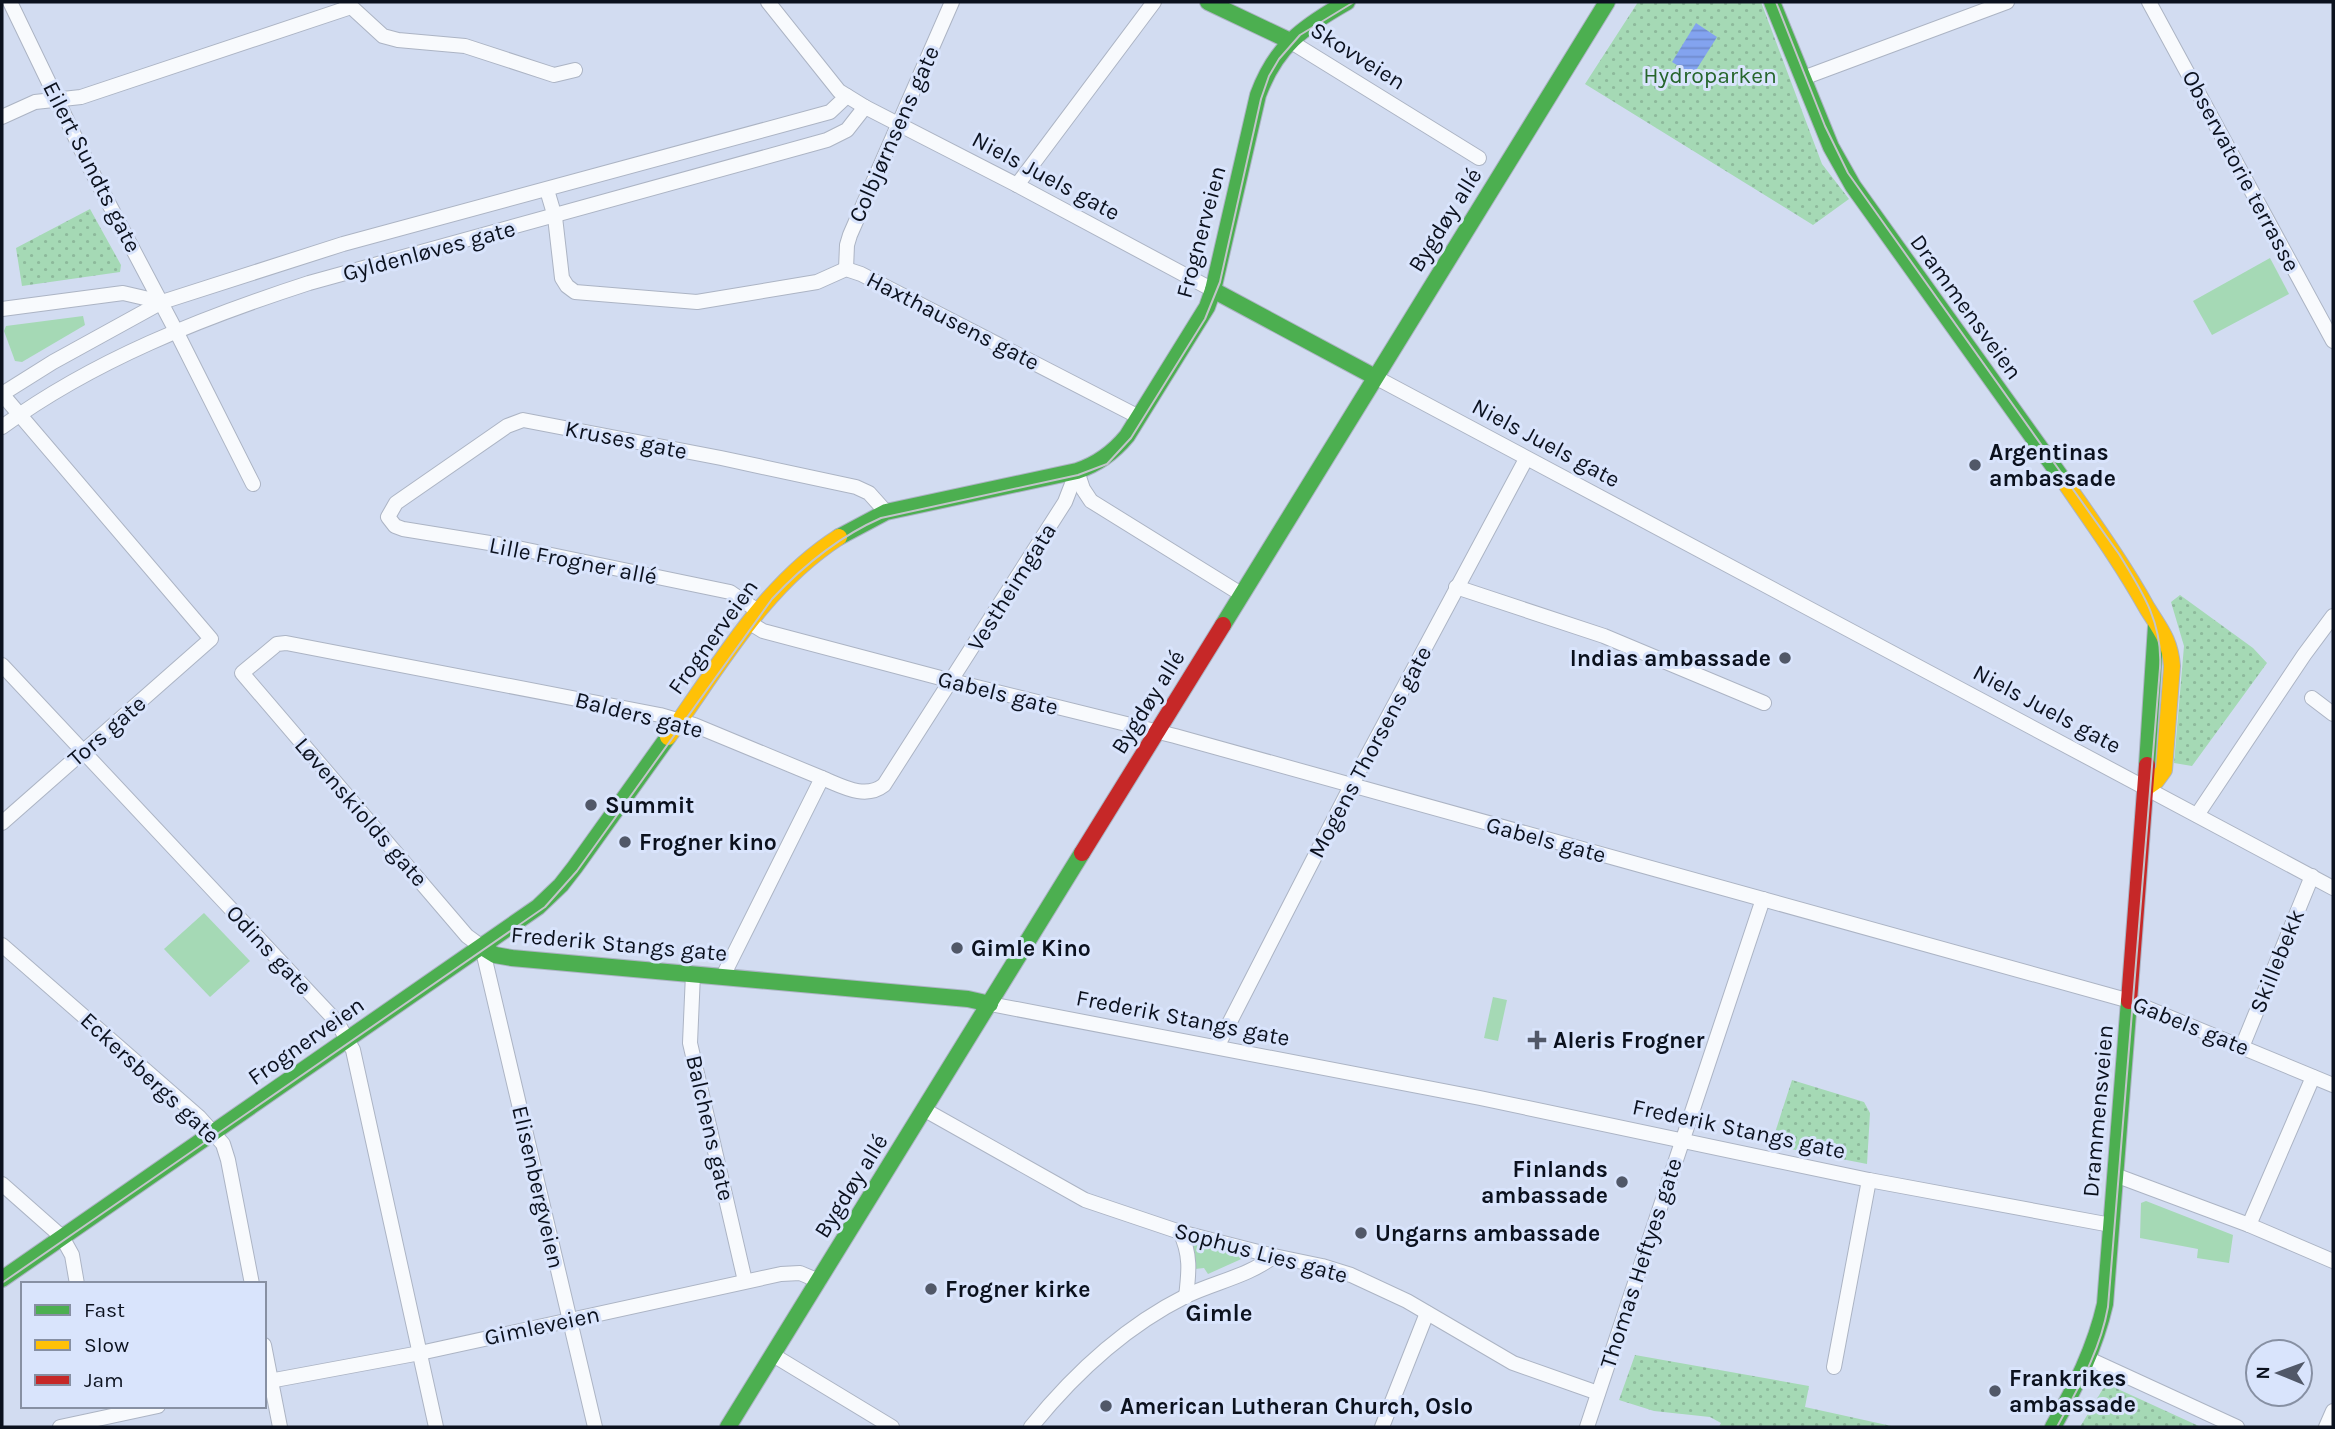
<svg xmlns="http://www.w3.org/2000/svg" width="2335" height="1429" viewBox="0 0 2335 1429" font-family="Karla,sans-serif">
<defs>
<pattern id="park-dots" width="8" height="8" patternUnits="userSpaceOnUse" patternTransform="scale(1.75)"><rect width="8" height="8" fill="#a5d9b5"/><path d="M2 2h.1M6 6h.1" fill="none" stroke="#8db99b" stroke-width="1.8" stroke-linecap="round"/></pattern>
<pattern id="water-rules" width="6" height="5" patternUnits="userSpaceOnUse" patternTransform="scale(1.75)"><rect width="6" height="5" fill="#83a3ef"/><path d="M0 2.5h6" fill="none" stroke="#708bcc"/></pattern>
</defs>
<rect width="100%" height="100%" fill="#d2dcf1"/>
<!-- grass -->
<g fill="#a5d9b5">
<path d="M2270,258L2289,294L2212,335L2193,301Z"/>
<path d="M83,316L85,325L22,362L15,361L4,331L6,326Z"/>
<path d="M204,913L250,961L210,997L164,949Z"/>
<path d="M1493,997L1507,1000L1498,1041L1484,1038Z"/>
<path d="M2146,1201L2233,1235L2229,1263L2197,1258L2198,1249L2140,1238L2141,1203Z"/>
<path d="M1191,1241L1248,1256L1208,1274L1204,1268L1195,1269Z"/>
</g>
<!-- park -->
<g fill="url(#park-dots)">
<path d="M1638,2H1761L1822,164L1849,199L1813,225L1585,84Z"/>
<path d="M90,209L121,265L120,272L22,286L16,248Z"/>
<path d="M2180,595L2253,648L2267,663L2192,766L2174,763L2184,646L2171,602Z"/>
<path d="M1792,1080L1864,1102L1870,1113L1867,1164L1771,1145Z"/>
<path d="M1635,1355L1809,1386L1805,1407L1896,1427H1719L1721,1423L1710,1417L1654,1411L1619,1400Z"/>
<path d="M2109,1385L2201,1427H2080L2104,1387Z"/>
</g>
<!-- water -->
<path fill="url(#water-rules)" d="M1696,23L1717,37L1693,75L1672,62Z"/>
<g fill="none" stroke-linecap="round" stroke-linejoin="round">
<defs>
<g id="street">
<path d="M10,2L90,168L176,331L253,484"/>
<path d="M346,2L383,36L398,40L465,46L554,75L575,70"/>
<path d="M768,2L839,91L865,107L1017,185L1213,290"/>
<path d="M2149,2L2333,341"/>
<path d="M1288,40L1479,158"/>
<path d="M1803,78L2007,2"/>
<path d="M2,117L35,102L81,97L351,7"/>
<path d="M1017,185L1154,2"/>
<path d="M547,190L555,217L562,278L567,286L575,292L697,302L817,282L846,269L861,274L1139,417"/>
<path d="M846,269L847,245L850,235L952,2"/>
<path d="M2,309L123,293L162,302"/>
<path d="M1375,377L2333,888"/>
<path d="M2,394L53,362L162,302L343,244L830,112L847,96"/>
<path d="M2,394L211,639L2,823"/>
<path d="M2,427C94,360 201,318 309,283L827,140L847,130L865,107"/>
<path d="M1077,471L1083,489L1091,501L1241,594"/>
<path d="M1456,587L1604,636L1764,703"/>
<path d="M758,611L730,592L508,546L403,529L395,526L388,517L396,503L507,426L523,420L721,458L856,487L869,493L886,512"/>
<path d="M750,623L763,631L952,681L1175,736L2130,1001L2333,1085"/>
<path d="M2,665L337,1022L353,1050L436,1427"/>
<path d="M2312,698L2333,714"/>
<path d="M822,778C842,786 865,800 884,785L1065,502L1077,471"/>
<path d="M2197,815L2304,655L2333,616"/>
<path d="M2,945L199,1117L223,1144L228,1160L252,1284"/>
<path d="M693,974L690,1043L745,1281"/>
<path d="M990,1004L1480,1098L1869,1180L2111,1225"/>
<path d="M1217,1047L1351,786L1526,459"/>
<path d="M2242,1047L2312,876"/>
<path d="M925,1110L1085,1200L1180,1232L1274,1256L1322,1266L1351,1275L1407,1301L1513,1363L1598,1393"/>
<path d="M2115,1175L2249,1225L2333,1261"/>
<path d="M2,1184L62,1237L72,1255L77,1284"/>
<path d="M2249,1225L2313,1077"/>
<path d="M1180,1232C1191,1254 1189,1272 1186,1297"/>
<path d="M264,1345L280,1427"/>
<path d="M773,1355L892,1427"/>
<path d="M2089,1359L2237,1427"/>
<path d="M1834,1367L1869,1180"/>
<path d="M264,1382L420,1353L781,1274L800,1273L819,1281"/>
<path d="M60,1427L158,1406"/>
<path d="M595,1427L482,947L467,936L242,673L277,644L286,643L660,715L694,725L822,778L723,976"/>
<path d="M1031,1427C1073,1375 1126,1326 1186,1296C1215,1282 1249,1276 1274,1256"/>
<path d="M1382,1427L1427,1313"/>
<path d="M1587,1427L1763,899"/>
<path d="M2326,1427L2333,1411"/>
</g>
<g id="fast">
<path d="M1208,2L1288,40"/>
<path d="M1772,2L1831,147L1853,186L2064,481"/>
<path d="M1213,290L1375,377"/>
<path d="M839,537L886,512L1077,471C1098,464 1113,453 1127,436L1207,307L1213,290L1258,95C1276,46 1303,27 1347,2"/>
<path d="M1223,625L1607,2"/>
<path d="M2147,765L2156,626"/>
<path d="M482,947L495,955L512,958L968,999L990,1004"/>
<path d="M2,1279L538,907L561,885L575,867L668,737"/>
<path d="M728,1427L1082,853"/>
<path d="M2053,1427C2075,1388 2095,1348 2105,1304L2129,1001"/>
</g>
<g id="slow">
<path d="M2064,481C2093,523 2122,563 2147,608C2160,629 2170,640 2172,666L2164,770L2156,781L2146,788"/>
<path d="M668,737C719,666 764,585 839,537"/>
</g>
<g id="jam">
<path d="M1082,853L1223,625"/>
<path d="M2129,1001L2147,765"/>
</g>
</defs>
<!-- street casing -->
<use href="#street" stroke="#acb4c4" stroke-width="16"/>
<!-- fast casing -->
<use href="#fast" stroke="#acb4c4" stroke-width="18"/>
<!-- slow casing -->
<use href="#slow" stroke="#acb4c4" stroke-width="18"/>
<!-- jam casing -->
<use href="#jam" stroke="#acb4c4" stroke-width="18"/>
<!-- street -->
<use href="#street" stroke="#f8fafd" stroke-width="14"/>
<!-- fast -->
<use href="#fast" stroke="#4caf50" stroke-width="16"/>
<!-- slow -->
<use href="#slow" stroke="#ffc107" stroke-width="16"/>
<!-- jam -->
<use href="#jam" stroke="#c62828" stroke-width="16"/>
<!-- tram -->
<g stroke="#c2c4ca" stroke-width="2">
<path d="M1776,2L1825,126L1848,173L2119,554C2142,591 2163,623 2160,668L2108,1307C2100,1352 2078,1388 2057,1427"/>
<path d="M2,1283L545,907L577,871L772,599C802,567 840,536 881,518L1078,475L1107,464L1131,438L1205,319L1220,282L1261,99L1269,76L1279,59L1300,35L1354,2"/>
</g>
</g>
<!-- markers -->
<g fill="#515868" stroke="#d9e4fc" stroke-width="2.5">
<circle cx="1975" cy="465" r="7"/>
<circle cx="1785" cy="658" r="7"/>
<circle cx="591" cy="805" r="7"/>
<circle cx="625" cy="842" r="7"/>
<circle cx="957" cy="948" r="7"/>
<path d="M1533.5 1029.5h7v7h7v7h-7v7h-7v-7h-7v-7h7z"/>
<circle cx="1622" cy="1182" r="7"/>
<circle cx="1361" cy="1233" r="7"/>
<circle cx="931" cy="1289" r="7"/>
<circle cx="1995" cy="1391" r="7"/>
<circle cx="1106" cy="1406" r="7"/>
</g>
<g text-anchor="middle" dominant-baseline="central" stroke-width="6" stroke-linejoin="round" paint-order="stroke">
<!-- street labels -->
<g font-size="23" fill="#0b111e" stroke="#d9e4fc">
<text transform="translate(1358 56) rotate(32)">Skovveien</text>
<text transform="translate(894 134) rotate(-66)">Colbjørnsens gate</text>
<text transform="translate(92 167) rotate(63)">Eilert Sundts gate</text>
<text transform="translate(2241 171) rotate(62)">Observatorie terrasse</text>
<text transform="translate(1046 176) rotate(28)">Niels Juels gate</text>
<text transform="translate(1445 220) rotate(-58)">Bygdøy allé</text>
<text transform="translate(1201 232) rotate(-75)">Frognerveien</text>
<text transform="translate(429 251) rotate(-15)">Gyldenløves gate</text>
<text transform="translate(1966 307) rotate(54)">Drammensveien</text>
<text transform="translate(953 321) rotate(27)">Haxthausens gate</text>
<text transform="translate(626 440) rotate(11)">Kruses gate</text>
<text transform="translate(1546 443) rotate(28)">Niels Juels gate</text>
<text transform="translate(573 561) rotate(11)">Lille Frogner allé</text>
<text transform="translate(1012 587) rotate(-58)">Vestheimgata</text>
<text transform="translate(713 637) rotate(-54)">Frognerveien</text>
<text transform="translate(998 693) rotate(14)">Gabels gate</text>
<text transform="translate(1148 702) rotate(-58)">Bygdøy allé</text>
<text transform="translate(2047 709) rotate(28)">Niels Juels gate</text>
<text transform="translate(639 715) rotate(14)">Balders gate</text>
<text transform="translate(107 731) rotate(-41)">Tors gate</text>
<text transform="translate(1370 752) rotate(-62)">Mogens Thorsens gate</text>
<text transform="translate(361 812) rotate(49)">Løvenskiolds gate</text>
<text transform="translate(1546 840) rotate(15)">Gabels gate</text>
<text transform="translate(619 944) rotate(5)">Frederik Stangs gate</text>
<text transform="translate(269 950) rotate(47)">Odins gate</text>
<text transform="translate(2277 961) rotate(-68)">Skillebekk</text>
<text transform="translate(1183 1018) rotate(11)">Frederik Stangs gate</text>
<text transform="translate(2191 1026) rotate(22)">Gabels gate</text>
<text transform="translate(306 1041) rotate(-35)">Frognerveien</text>
<text transform="translate(150 1078) rotate(43)">Eckersbergs gate</text>
<text transform="translate(2098 1111) rotate(-85)">Drammensveien</text>
<text transform="translate(710 1128) rotate(77)">Balchens gate</text>
<text transform="translate(1739 1129) rotate(12)">Frederik Stangs gate</text>
<text transform="translate(851 1186) rotate(-58)">Bygdøy allé</text>
<text transform="translate(538 1187) rotate(77)">Elisenbergveien</text>
<text transform="translate(1261 1253) rotate(15)">Sophus Lies gate</text>
<text transform="translate(1641 1263) rotate(-72)">Thomas Heftyes gate</text>
<text transform="translate(542 1326) rotate(-12)">Gimleveien</text>
</g>
<!-- park labels -->
<g font-size="23" fill="#26662c" stroke="#d9e4fc">
<text x="1710" y="75">Hydroparken</text>
</g>
<!-- poi labels -->
<g font-size="23" font-weight="bold" fill="#0b111e" stroke="#d9e4fc" text-anchor="start">
<text x="1989" y="452">Argentinas<tspan x="1989" dy="26">ambassade</tspan></text>
<text x="1771" y="658" text-anchor="end">Indias ambassade</text>
<text x="605" y="805">Summit</text>
<text x="639" y="842">Frogner kino</text>
<text x="971" y="948">Gimle Kino</text>
<text x="1553" y="1040">Aleris Frogner</text>
<text x="1608" y="1169" text-anchor="end">Finlands<tspan x="1608" dy="26">ambassade</tspan></text>
<text x="1375" y="1233">Ungarns ambassade</text>
<text x="945" y="1289">Frogner kirke</text>
<text x="2009" y="1378">Frankrikes<tspan x="2009" dy="26">ambassade</tspan></text>
<text x="1120" y="1406">American Lutheran Church, Oslo</text>
</g>
<!-- neighbourhood labels -->
<g font-size="24" font-weight="bold" fill="#0b111e" stroke="#d9e4fc">
<text x="1219" y="1313">Gimle</text>
</g>
</g>
<!-- border -->
<rect width="2335" height="1429" fill="none" stroke="#0b111e" stroke-width="7"/>
<!-- legend -->
<rect x="21" y="1282" width="245" height="126" fill="#d9e4fc" stroke="#8790a3" stroke-width="2"/>
<rect x="35" y="1305" width="35" height="10" fill="#4caf50" stroke="#8790a3" stroke-width="2"/>
<text x="84" y="1317" font-size="21" fill="#0b111e">Fast</text>
<rect x="35" y="1340" width="35" height="10" fill="#ffc107" stroke="#8790a3" stroke-width="2"/>
<text x="84" y="1352" font-size="21" fill="#0b111e">Slow</text>
<rect x="35" y="1375" width="35" height="10" fill="#c62828" stroke="#8790a3" stroke-width="2"/>
<text x="84" y="1387" font-size="21" fill="#0b111e">Jam</text>
<!-- north arrow -->
<g transform="translate(2279 1373) rotate(271)"><circle r="33" fill="#d9e4fc" stroke="#8790a3" stroke-width="2"/>
<path d="M0-5L12 26L0 18L-12 26Z" fill="#515868"/>
<text y="-10" font-size="19" font-weight="bold" text-anchor="middle" fill="#0b111e">N</text>
</g>
</svg>
